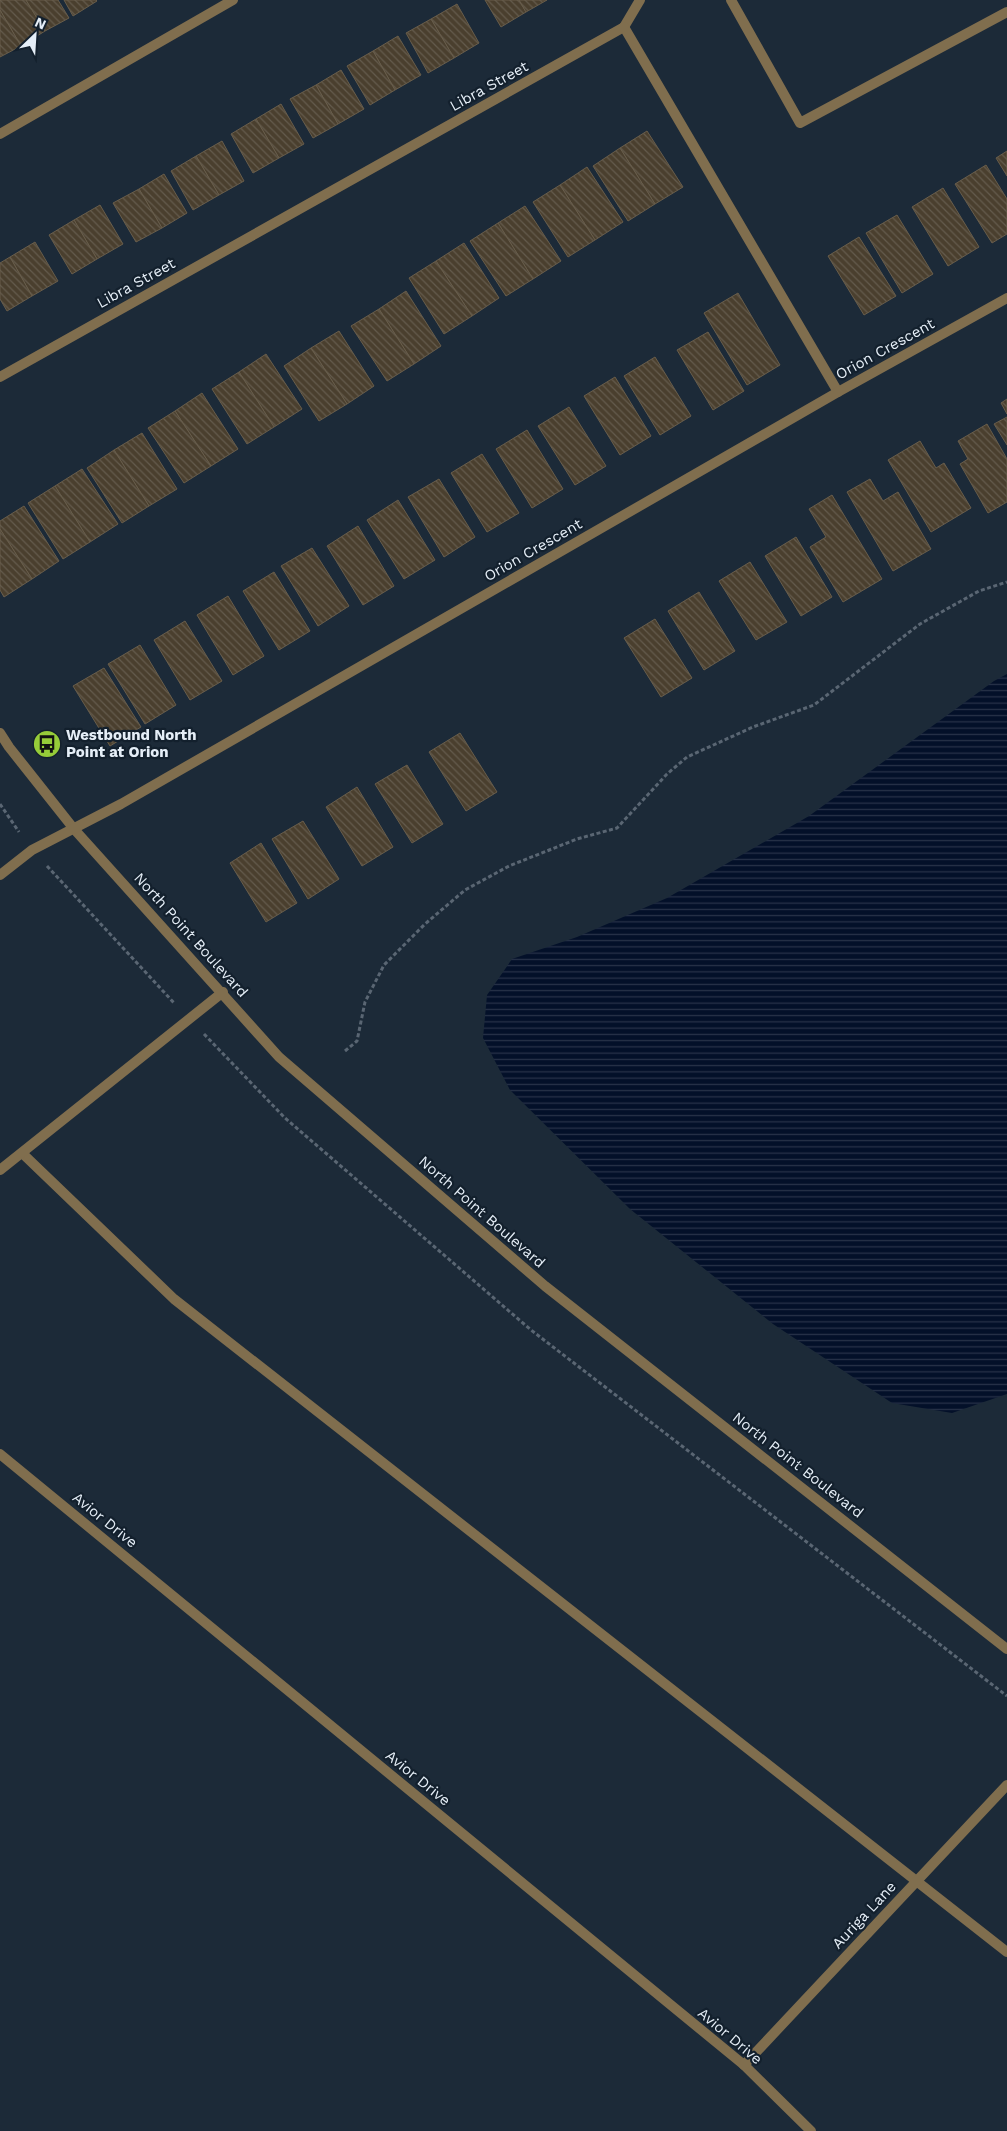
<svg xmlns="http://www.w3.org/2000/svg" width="1007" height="2131" viewBox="0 0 1007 2131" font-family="'Work Sans',sans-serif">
<defs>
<pattern id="water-rules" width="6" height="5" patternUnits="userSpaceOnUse" patternTransform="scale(1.25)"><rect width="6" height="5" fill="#031029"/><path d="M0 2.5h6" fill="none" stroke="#283349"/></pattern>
<pattern id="building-back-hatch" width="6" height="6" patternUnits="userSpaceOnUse" patternTransform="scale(1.25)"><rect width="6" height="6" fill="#4a3f2e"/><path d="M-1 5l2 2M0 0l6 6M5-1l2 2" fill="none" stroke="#645b4d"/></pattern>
</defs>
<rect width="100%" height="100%" fill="#1c2a38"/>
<!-- water -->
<path fill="url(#water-rules)" d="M1007,674V1394L952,1413L892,1403L773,1324L630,1209L510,1090L483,1038L487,995L512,959L577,937L667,898L809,816L994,681Z"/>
<!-- building -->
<g fill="url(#building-back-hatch)" stroke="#685d4b">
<path d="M0,0H26L45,31L21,46L0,10Z"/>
<path d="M26,0H58L69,18L45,31Z"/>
<path d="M64,0H96L97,1L73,16Z"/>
<path d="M485,0H519L526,12L501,27Z"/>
<path d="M519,0H547L526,12Z"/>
<path d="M457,4L479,43L454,58L431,19Z"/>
<path d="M0,10L21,46L0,57Z"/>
<path d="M431,19L454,58L428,73L406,33Z"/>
<path d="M398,36L421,75L395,90L373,51Z"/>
<path d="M373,51L395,90L370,105L347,66Z"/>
<path d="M341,70L364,109L338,124L316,85Z"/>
<path d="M316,85L338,124L313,138L290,99Z"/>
<path d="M281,104L304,144L279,158L256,119Z"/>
<path d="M256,119L279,158L253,173L231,134Z"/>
<path d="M647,131L683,187L655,204L620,148Z"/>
<path d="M222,141L244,181L219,195L196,156Z"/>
<path d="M620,148L655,204L628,221L593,166Z"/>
<path d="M1007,151V176L996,158Z"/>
<path d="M196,156L219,195L193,210L171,171Z"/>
<path d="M986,165L1007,199V234L992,243L955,184Z"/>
<path d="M587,167L623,222L595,240L560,185Z"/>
<path d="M164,174L187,213L162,228L139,189Z"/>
<path d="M560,185L595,240L568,257L533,202Z"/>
<path d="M943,188L979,247L948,266L912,207Z"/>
<path d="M139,189L162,228L136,242L113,203Z"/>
<path d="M100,205L123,244L97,259L74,220Z"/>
<path d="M525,206L561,261L533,279L498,223Z"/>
<path d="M897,215L933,274L902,293L866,233Z"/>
<path d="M74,220L97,259L72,274L49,235Z"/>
<path d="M498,223L533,279L506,296L470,241Z"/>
<path d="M859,237L896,296L864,315L828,256Z"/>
<path d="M35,242L58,281L32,296L10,257Z"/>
<path d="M464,243L499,298L472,316L436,261Z"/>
<path d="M10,257L32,296L7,311L0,299V263Z"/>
<path d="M436,261L472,316L444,334L409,278Z"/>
<path d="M406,291L441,346L414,364L379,309Z"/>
<path d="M738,293L780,365L747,385L704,313Z"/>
<path d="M379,309L414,364L387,381L351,326Z"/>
<path d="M339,331L374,386L347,404L311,348Z"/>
<path d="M708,332L744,391L713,410L677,350Z"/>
<path d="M311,348L347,404L319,421L284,366Z"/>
<path d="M266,354L302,409L274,427L239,372Z"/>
<path d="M655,357L691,416L660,435L624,376Z"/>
<path d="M239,372L274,427L247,444L212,389Z"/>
<path d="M615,377L651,436L620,455L584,396Z"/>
<path d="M202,393L238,449L211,466L175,411Z"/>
<path d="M1007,399V414L1001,403Z"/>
<path d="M569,407L606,466L575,485L538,426Z"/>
<path d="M175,411L211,466L184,483L148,428Z"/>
<path d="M1007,417V445L994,424Z"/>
<path d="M987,424L1007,459V502L988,513L960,464L968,459L958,441Z"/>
<path d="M527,430L563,489L532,508L496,449Z"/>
<path d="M142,433L177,489L149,506L114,450Z"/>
<path d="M920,441L936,468L944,463L971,508L931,532L888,460Z"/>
<path d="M114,450L149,506L122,523L87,468Z"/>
<path d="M482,454L519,513L487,532L451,473Z"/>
<path d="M82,469L118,524L90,542L55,486Z"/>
<path d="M439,479L475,537L444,557L408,497Z"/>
<path d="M870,479L883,501L898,492L931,549L893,571L847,492Z"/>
<path d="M55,486L90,542L63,559L28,503Z"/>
<path d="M832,495L882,579L843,602L810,547L826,537L809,509Z"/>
<path d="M398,500L435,560L404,579L367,520Z"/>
<path d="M24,506L59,561L32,579L0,529V521Z"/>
<path d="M358,526L394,586L363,605L327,546Z"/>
<path d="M0,529L32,579L4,597L0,590Z"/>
<path d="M796,537L832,597L801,616L765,556Z"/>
<path d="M312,548L349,606L318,626L281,566Z"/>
<path d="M750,562L787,622L756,640L719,581Z"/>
<path d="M274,572L310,631L279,650L243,591Z"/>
<path d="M699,592L735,651L704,670L668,611Z"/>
<path d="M228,596L264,656L233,675L197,615Z"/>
<path d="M655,619L692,678L661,697L624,638Z"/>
<path d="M185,621L222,681L190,700L154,640Z"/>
<path d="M140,645L176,705L145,724L108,664Z"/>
<path d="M104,668L141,727L110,746L73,686Z"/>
<path d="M460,733L497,792L466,811L429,752Z"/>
<path d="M407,765L443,824L412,843L375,784Z"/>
<path d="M357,787L393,847L362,866L326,807Z"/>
<path d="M303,821L339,879L308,899L272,839Z"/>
<path d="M261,843L297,903L266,922L230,863Z"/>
</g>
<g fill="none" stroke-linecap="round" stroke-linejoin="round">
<!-- path -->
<g stroke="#5a6673" stroke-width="3" stroke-dasharray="4 2.5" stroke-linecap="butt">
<path d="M0,804L19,832"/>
<path d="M47,866L175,1004"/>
<path d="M204,1034L285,1118L531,1330L1007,1696"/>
<path d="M345,1051L357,1041L365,1002L384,965L425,924L465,890L509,866L577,839L617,828L667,774L687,757L753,727L814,705L920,624L979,591L1007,582"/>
</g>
<!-- lane -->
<g stroke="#806e4e" stroke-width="10">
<path d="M731,0L800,123L1007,12"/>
<path d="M22,1153L174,1299L1007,1952"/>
<path d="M0,1170L223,992"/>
</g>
<!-- street -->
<g stroke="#806e4e" stroke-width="10">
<path d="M624,27L640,0"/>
<path d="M0,134L233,0"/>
<path d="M0,377L624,27L838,392"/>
<path d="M0,733L9,747L74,829L279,1057L545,1286L1007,1649"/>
<path d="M0,875L32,850L121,804L838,392L1007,298"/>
<path d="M0,1454L744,2065L811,2131"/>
<path d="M744,2065L1007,1785"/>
</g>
</g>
<!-- icons -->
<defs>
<symbol id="bus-disc" viewBox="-11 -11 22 22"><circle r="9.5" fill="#96cc39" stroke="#13202d"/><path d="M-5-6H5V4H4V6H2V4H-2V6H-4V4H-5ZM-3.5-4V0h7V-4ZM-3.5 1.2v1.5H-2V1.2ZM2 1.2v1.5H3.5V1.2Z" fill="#111"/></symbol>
</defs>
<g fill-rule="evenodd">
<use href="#bus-disc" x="31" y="728" width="32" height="32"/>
</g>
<g text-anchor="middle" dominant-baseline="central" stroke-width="4.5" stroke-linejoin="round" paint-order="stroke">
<!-- street labels -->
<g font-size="15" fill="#e5eef7" stroke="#13202d">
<text transform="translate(489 86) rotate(-29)">Libra Street</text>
<text transform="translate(136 283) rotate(-29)">Libra Street</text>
<text transform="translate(885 349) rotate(-29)">Orion Crescent</text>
<text transform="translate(533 550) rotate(-30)">Orion Crescent</text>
<text transform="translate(191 935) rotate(48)">North Point Boulevard</text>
<text transform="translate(482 1212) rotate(41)">North Point Boulevard</text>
<text transform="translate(798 1465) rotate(38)">North Point Boulevard</text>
<text transform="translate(105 1520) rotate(39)">Avior Drive</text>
<text transform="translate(418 1778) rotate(39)">Avior Drive</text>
<text transform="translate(864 1915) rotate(-47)">Auriga Lane</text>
<text transform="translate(730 2036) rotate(40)">Avior Drive</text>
</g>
<!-- poi labels -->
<g font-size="15" font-weight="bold" fill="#e5eef7" stroke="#13202d" text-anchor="start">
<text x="66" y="735">Westbound North<tspan x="66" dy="17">Point at Orion</tspan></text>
</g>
</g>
<!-- north arrow -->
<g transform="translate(35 35) rotate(25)" stroke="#13202d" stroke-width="4" paint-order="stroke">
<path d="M0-4L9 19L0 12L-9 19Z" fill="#e5eef7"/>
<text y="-8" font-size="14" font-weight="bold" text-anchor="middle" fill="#e5eef7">N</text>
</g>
</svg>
